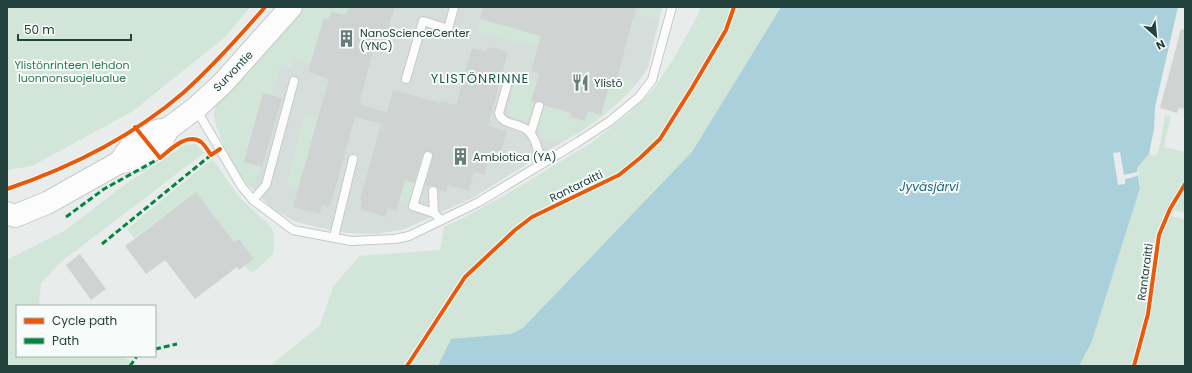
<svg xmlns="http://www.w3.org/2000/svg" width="1192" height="373" viewBox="0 0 1192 373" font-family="Poppins,sans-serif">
<rect width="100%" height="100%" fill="#e8edeb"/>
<!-- built -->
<path fill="#d6dedb" d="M299,7H662L648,68L638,82L618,103L596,121L474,197L405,229L377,234L347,233L321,228L296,222L274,210L244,181L226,150L216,125L214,112Z"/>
<!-- green -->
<g fill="#d1e6d9">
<path d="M7,7H250L224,38L133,111L32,166L7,170Z"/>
<path d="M299,7H349L346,15L331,12L329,19L323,18L315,47L316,65L295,58L292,67L295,70L280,66L272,95L263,93L244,162L262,167L254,183L248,184L244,181C232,160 216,137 215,113C214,108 217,103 219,98Z"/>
<path d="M640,7H662L659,17L656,20L638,14Z"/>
<path d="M700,7H817L513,366H270L320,325L333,287L359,256L440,250L444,227L465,217L517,188L594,141L629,113L652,91L659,81L674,58L699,13Z"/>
<path d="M480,19L541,35L538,47L476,31Z"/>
<path d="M517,74L537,80L530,119C523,122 511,118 507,112Z"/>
<path d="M623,78L638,82C624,97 565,156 545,139C534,131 541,116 544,105L571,113L570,117L585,121L588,111L601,114L608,90L607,81L621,84Z"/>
<path d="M305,113L318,117L298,188L286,185Z"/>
<path d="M1165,115L1171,116L1164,147L1185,152V213L1175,210L1171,216L1185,220V366H1079L1092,340L1140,188C1139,167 1134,172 1149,154L1156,156L1159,150Z"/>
<path d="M196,144L204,153L61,262L41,283L39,306H17V356H123L137,366H7V260L66,230L120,188L185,145Z"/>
<path d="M415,147L426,150L411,204L400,201Z"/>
<path d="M213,160L240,198L271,227L274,234V250L271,256L255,271L251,272L245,266L254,259L239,239L234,242L196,192L134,238L127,229L208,162Z"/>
</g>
<!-- water -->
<path fill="#a9d0db" d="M781,7H1178L1155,107L1154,129L1149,154L1138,167L1137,172L1140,188L1092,341L1079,366H438L451,339L511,334L523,328L692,152Z"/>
<!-- pier -->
<path fill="#e8edeb" d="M1120,152L1124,175L1137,172V176L1125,179V184L1118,185L1113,153Z"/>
<!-- building -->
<g fill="#cfd4d2">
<path d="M349,7H395L387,31L379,29L359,104L387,112L393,90L440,103L441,101L456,105L472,48L486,52L488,47L508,52L488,126L507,131L499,158L490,156L484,175L474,172L469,191L448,185L446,192L438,190L435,186H425L433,157L432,152L427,151L423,154L414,183L405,180L396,211L388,208L386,217L360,209L362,200L360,199L381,124L355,117L330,207L322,205L320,214L293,207L329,79L308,72L324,18L329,19L331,12L346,15Z"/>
<path d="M483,7H636L616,82L611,80L601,115L588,111L585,121L570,117L571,113L544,105L541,101L531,102L539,74L531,71L541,36L480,19Z"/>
<path d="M1181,29L1185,30V109L1179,108L1177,113L1160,108Z"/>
<path d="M263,93L282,98L262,167L244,162Z"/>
<path d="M196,192L234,242L239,239L254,259L239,270L237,267L195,299L165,260L146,274L125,246Z"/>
<path d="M80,254L106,289L91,300L66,265Z"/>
</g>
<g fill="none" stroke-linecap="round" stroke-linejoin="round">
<defs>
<g id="service">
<path d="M509,78L499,113C501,124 516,123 524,128C536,134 538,152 542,164"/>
<path d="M406,79L423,21L448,29L454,7"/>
<path d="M196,109L242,187L253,200L293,230L351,241L395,239L409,236L479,202L578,142L610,121L639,97L652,80L672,7"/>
<path d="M531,132L539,106"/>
<path d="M428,156L413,206L434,213"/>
<path d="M433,191L434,213L438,217"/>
<path d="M253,200L266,185L294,81"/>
<path d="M334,237L353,159"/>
</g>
<g id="secondary">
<path d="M120,162C133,141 144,132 168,129"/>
<path d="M7,213L15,216L47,203L120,162L138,160L153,149L160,144L168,129L196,108L223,83L291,7"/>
</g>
</defs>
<!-- service casing -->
<use href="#service" stroke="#c5cac8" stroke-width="10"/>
<!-- secondary casing -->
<use href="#secondary" stroke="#c3cbc8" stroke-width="24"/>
<!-- service -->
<use href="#service" stroke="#fcfcfc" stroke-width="8"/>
<!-- secondary -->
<use href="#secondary" stroke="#fcfcfc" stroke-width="22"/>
<!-- quiet -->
<g stroke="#00873e" stroke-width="3" stroke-dasharray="6 3" stroke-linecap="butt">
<path d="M66,217L104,189L160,158"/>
<path d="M102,244L211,155"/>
<path d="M155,349L177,344"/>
<path d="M130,366L137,356"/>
</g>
<defs>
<g id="cycleway">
<path d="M135,127L160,158C170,150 187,132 201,142C205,145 208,151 211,155L220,149"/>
<path d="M7,189C69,168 133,136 183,93C213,66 239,37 265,7"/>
<path d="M407,366L465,277L515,230L532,217L619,175L640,158L660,139L692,88L726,30L734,7"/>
<path d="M1134,366L1148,314L1159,235L1170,209L1185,184"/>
</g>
</defs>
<!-- cycleway casing -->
<use href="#cycleway" stroke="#f7fbf9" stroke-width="6"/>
<!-- cycleway -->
<use href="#cycleway" stroke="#e8590c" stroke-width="4"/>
</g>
<!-- icons -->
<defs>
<symbol id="building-bare" viewBox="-9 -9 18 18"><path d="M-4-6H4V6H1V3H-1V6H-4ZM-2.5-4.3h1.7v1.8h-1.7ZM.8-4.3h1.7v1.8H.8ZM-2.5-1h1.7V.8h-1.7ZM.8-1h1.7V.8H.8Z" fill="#697e7a" stroke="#f7fbf9" stroke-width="2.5" paint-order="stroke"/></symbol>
<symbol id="restaurant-bare" viewBox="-9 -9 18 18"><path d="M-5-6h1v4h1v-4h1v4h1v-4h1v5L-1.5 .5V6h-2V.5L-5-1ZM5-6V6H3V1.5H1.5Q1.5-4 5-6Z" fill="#697e7a" stroke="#f7fbf9" stroke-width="2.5" paint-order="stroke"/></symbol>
</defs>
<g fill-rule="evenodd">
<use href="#building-bare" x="334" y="26" width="25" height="25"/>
<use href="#restaurant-bare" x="568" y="70" width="25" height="25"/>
<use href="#building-bare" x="448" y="144" width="25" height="25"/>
</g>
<g text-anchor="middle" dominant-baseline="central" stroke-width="4" stroke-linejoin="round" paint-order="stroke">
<!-- poi labels -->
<g font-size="11" fill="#24423d" stroke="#f7fbf9" text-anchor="start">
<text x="360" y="33">NanoScienceCenter<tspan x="360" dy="13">(YNC)</tspan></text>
<text x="594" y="83">Ylistö</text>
<text x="473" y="157">Ambiotica (YA)</text>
</g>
<!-- park labels -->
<g font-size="11" fill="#2d7a52" stroke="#f7fbf9">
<text x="72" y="65">Ylistönrinteen lehdon<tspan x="72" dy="13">luonnonsuojelualue</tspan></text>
</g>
<!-- street labels -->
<g font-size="11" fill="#24423d" stroke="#f7fbf9">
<text transform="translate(233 71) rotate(-46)">Survontie</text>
<text transform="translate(576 186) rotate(-26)">Rantaraitti</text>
<text transform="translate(1145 272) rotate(-82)">Rantaraitti</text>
</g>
<!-- water labels -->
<g font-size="12" font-style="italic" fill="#1c6680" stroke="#f7fbf9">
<text x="929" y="186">Jyväsjärvi</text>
</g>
<!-- quarter labels -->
<g font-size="13" letter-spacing="1" fill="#1f554d" stroke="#f7fbf9">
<text x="480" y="78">YLISTÖNRINNE</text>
</g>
</g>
<!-- border -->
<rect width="1192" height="373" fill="none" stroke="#24423d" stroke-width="16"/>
<!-- legend -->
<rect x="16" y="305" width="140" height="52" fill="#f7fbf9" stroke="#a3b1ae"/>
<rect x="24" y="318" width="20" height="6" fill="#e8590c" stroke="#a3b1ae"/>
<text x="52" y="325" font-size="12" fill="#24423d">Cycle path</text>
<rect x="24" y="338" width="20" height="6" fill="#00873e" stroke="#a3b1ae"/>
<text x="52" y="345" font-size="12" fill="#24423d">Path</text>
<!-- north arrow -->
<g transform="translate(1156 36) rotate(153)" stroke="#f7fbf9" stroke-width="3" paint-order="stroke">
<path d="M0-3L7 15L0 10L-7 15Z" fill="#24423d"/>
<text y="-6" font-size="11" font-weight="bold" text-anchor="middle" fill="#24423d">N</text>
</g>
<!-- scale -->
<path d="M18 34v6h113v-6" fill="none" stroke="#24423d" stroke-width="2"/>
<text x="24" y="34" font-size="12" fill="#24423d" stroke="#f7fbf9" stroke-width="3" paint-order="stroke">50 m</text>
</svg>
